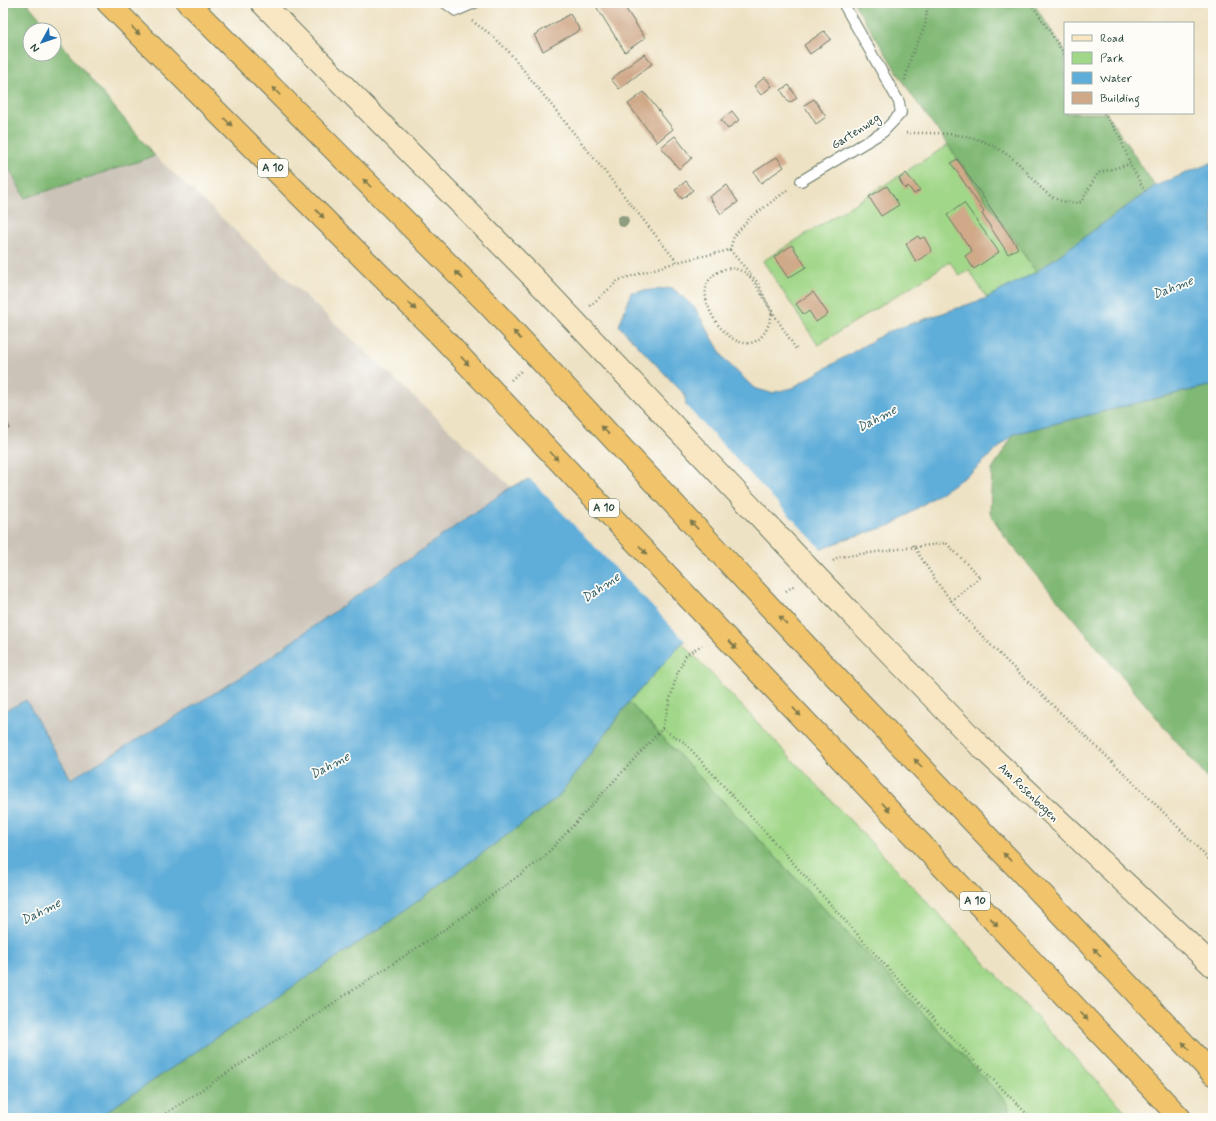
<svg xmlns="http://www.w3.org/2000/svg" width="1216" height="1121" viewBox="0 0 1216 1121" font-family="Mynerve,sans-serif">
<rect width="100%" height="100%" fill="#fdfcf7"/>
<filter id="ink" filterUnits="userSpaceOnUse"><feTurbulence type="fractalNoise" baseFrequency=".025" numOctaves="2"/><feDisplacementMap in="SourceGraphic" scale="8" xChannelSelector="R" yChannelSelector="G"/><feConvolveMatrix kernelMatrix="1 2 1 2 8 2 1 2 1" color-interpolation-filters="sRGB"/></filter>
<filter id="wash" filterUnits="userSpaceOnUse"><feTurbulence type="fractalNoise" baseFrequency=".012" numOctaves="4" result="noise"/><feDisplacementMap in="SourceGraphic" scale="16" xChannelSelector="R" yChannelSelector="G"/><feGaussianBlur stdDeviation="0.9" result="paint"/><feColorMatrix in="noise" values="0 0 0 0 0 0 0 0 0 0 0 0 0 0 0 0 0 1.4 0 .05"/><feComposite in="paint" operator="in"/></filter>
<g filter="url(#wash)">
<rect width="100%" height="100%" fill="#eee2c4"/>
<!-- industrial -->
<path fill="#cbc3b8" d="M155,156L511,487L243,676L70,779L26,700L3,712V157L25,198Z"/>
<!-- green -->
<g fill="#a1d789" stroke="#608a5e">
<path d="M948,145L1036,272L987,298L969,270L960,276L950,262L818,345L763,261Z"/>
<path d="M682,643L1132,1118H1014L1005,1100L629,702Z"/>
</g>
<!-- forest -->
<g fill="#80b875" stroke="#507a54">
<path d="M3,3H27L50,30H30V54H54V35L155,156L25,198L3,157Z"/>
<path d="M854,3H1033L1065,51V113H1106L1155,186L1036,272L948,145L911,94Z"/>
<path d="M1213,385V785L1005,537L990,513L992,470L1014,434L1149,400Z"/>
<path d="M629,702L1005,1100L1014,1118H97L385,925L557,798Z"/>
</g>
<!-- water -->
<path fill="#5fadd9" stroke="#3f7586" d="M1213,162V385L1149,400L1014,434L972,472L892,525L846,539L778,567L682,643L629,702L557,798L385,925L97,1118H3V712L26,700L71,779L243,676L511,487L532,478L581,529L690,456L685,395L619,326L631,292L672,288L695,308L725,360L754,388L771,393L792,388L887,332L987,298L1036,272L1155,186Z"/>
<!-- pier -->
<path fill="#eee2c4" d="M684,404L823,551L779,568L686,642L528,477H533L581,526L688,455Z"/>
<g id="blocks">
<!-- building -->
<g fill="#d0a989">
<path d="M594,3H622L645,38L625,52Z"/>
<path d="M570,14L580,30L543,51L534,35Z"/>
<path d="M824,31L831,39L810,54L804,45Z"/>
<path d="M644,54L652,64L619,89L611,79Z"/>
<path d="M765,77L772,86L761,95L754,86Z"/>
<path d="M789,85L797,98L789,103L781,90Z"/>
<path d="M644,92L673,129L657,142L628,104Z"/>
<path d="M814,99L826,117L816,124L804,105Z"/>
<path d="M732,111L739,120L728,129L721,120Z"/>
<path d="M675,136L692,158L679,169L661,147Z"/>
<path d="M777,157L784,167L761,183L754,172Z"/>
<path d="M957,159L1018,248L1008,254L982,214L984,212L951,163Z"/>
<path d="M906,173L920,190L914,194L908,186L905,189L899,179Z"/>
<path d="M686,181L693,190L682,199L675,190Z"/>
<path d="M727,185L738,202L721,214L709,197Z"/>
<path d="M887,186L899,205L881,216L869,197Z"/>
<path d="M964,203L999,252L974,269L965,256L972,251L947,215Z"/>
<path d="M918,236L920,239L924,237L932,251L916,262L906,244Z"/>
<path d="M792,245L806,267L788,278L774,257Z"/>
<path d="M813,292L828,314L816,322L809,311L804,315L796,304Z"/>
<path d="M3,414L10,428L3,431Z"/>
</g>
</g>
</g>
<g filter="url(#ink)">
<use href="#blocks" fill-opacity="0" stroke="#677766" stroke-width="1"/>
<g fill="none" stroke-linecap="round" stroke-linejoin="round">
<defs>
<g id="lane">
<path d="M445,3L456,11L475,3"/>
<path d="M801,181L883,132L901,113L899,102L843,3"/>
</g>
<g id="secondary">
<path d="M262,3L532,276"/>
<path d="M851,613L980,746L1213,966"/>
</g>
<g id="highway">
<path d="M108,3L438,333"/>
<path d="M188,3L487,303"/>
<path d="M809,649L1213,1074"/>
<path d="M770,684L1180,1118"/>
</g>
</defs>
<!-- lane casing -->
<use href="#lane" stroke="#677766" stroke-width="12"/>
<!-- secondary casing -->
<use href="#secondary" stroke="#677766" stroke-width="24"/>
<!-- highway casing -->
<use href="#highway" stroke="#677766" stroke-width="24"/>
<!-- path -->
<g stroke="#677766" stroke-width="2.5" stroke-dasharray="1 3" stroke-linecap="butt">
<path d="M1031,3L1065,55"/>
<path d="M472,21L493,36L509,52L677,262L730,250"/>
<path d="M905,80L911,57L925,26L928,3"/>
<path d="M1104,113L1120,137L1130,164L1145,191"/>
<path d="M906,133C933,133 962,132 987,143C997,147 1012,157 1020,165C1040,184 1048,206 1081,202L1098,173L1130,164"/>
<path d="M730,250L734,236L750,218L789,189"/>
<path d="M730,250L758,283L772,314"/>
<path d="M590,306L619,280L677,262"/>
<path d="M511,380L521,371"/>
<path d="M833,561L838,557L946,543L980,577L951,601"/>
<path d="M934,578C971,630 1019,673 1065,717C1116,765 1166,813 1213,864"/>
<path d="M786,591L795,585"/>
<path d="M662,729L684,742L941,1027L1031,1118"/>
<path d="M159,1118L441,932L543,858L662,729L677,674L686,655L702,645"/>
</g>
<!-- lane -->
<use href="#lane" stroke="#fff" stroke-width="10"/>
<!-- secondary -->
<use href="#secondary" stroke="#f9e7c3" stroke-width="22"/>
<!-- highway -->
<use href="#highway" stroke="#f1c36a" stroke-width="22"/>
<defs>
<path id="secondary-bridge" d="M532,276L851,613"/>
<g id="highway-bridge">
<path d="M487,303L809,649"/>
<path d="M438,333L770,684"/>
</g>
</defs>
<!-- secondary-bridge casing -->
<use href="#secondary-bridge" stroke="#677766" stroke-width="24" stroke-linecap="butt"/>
<!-- highway-bridge casing -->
<use href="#highway-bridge" stroke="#677766" stroke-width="24" stroke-linecap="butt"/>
<!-- path-bridge -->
<g stroke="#677766" stroke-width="2.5" stroke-dasharray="1 3" stroke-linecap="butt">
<path d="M772,314C755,383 693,312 708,282C711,276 716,273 722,270C731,266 740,269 748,275C755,281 760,292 765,300C775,316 786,333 796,349"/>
<path d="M913,545L934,578"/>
</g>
<!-- secondary-bridge -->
<use href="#secondary-bridge" stroke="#f9e7c3" stroke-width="22"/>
<!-- highway-bridge -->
<use href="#highway-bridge" stroke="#f1c36a" stroke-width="22"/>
</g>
<!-- trees -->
<circle fill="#8e9d80" cx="623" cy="221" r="6"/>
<!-- one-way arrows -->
<defs><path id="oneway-solid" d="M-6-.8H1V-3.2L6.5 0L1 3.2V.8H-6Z"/></defs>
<g fill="#7d794c">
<use href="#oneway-solid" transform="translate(136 31) rotate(45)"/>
<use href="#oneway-solid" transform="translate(276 91) rotate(-135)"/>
<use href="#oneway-solid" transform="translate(228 122) rotate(45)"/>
<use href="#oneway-solid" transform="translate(367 183) rotate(-135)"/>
<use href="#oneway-solid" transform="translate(320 214) rotate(45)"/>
<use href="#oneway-solid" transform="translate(459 275) rotate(-135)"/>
<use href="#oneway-solid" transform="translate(412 306) rotate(45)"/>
<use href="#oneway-solid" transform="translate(517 335) rotate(-133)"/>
<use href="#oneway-solid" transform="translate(465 361) rotate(47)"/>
<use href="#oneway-solid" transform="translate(605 430) rotate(-133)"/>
<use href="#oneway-solid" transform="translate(554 456) rotate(47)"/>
<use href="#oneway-solid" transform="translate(694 525) rotate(-133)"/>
<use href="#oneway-solid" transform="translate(643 550) rotate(47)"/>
<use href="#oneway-solid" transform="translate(783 620) rotate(-133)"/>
<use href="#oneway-solid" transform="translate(733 645) rotate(47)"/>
<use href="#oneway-solid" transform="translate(797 712) rotate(47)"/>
<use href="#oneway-solid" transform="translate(918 763) rotate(-134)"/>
<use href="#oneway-solid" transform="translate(886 807) rotate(47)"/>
<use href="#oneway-solid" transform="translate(1007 857) rotate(-134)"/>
<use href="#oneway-solid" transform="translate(994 922) rotate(47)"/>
<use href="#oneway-solid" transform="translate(1097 952) rotate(-134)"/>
<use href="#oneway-solid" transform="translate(1084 1016) rotate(47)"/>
<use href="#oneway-solid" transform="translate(1186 1046) rotate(-134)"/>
</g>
</g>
<g text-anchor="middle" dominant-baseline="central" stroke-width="3.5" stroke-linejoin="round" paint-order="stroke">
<!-- shield labels -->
<g fill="#fdfcf7" stroke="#62766e" stroke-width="1">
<rect x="258" y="159" width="30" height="18" rx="3"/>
<rect x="589" y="499" width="30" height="18" rx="3"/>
<rect x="960" y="892" width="30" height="18" rx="3"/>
</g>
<g font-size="11" font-weight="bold" fill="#1f3d34">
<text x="273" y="168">A 10</text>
<text x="604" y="508">A 10</text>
<text x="975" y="901">A 10</text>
</g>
<!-- street labels -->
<g font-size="12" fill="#1f3d34" stroke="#fdfcf7">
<text transform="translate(856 132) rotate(-33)">Gartenweg</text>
<text transform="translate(1028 793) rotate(44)">Am Rosenbogen</text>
</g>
<!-- water labels -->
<g font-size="13" font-style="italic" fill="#325f66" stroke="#fdfcf7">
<text transform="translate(1173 288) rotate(-21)">Dahme</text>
<text transform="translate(877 419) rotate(-28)">Dahme</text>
<text transform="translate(601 588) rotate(-34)">Dahme</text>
<text transform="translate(330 766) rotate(-28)">Dahme</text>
<text transform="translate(41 912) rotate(-27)">Dahme</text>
</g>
</g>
<!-- margin -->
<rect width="1216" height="1121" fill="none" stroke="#fdfcf7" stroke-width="16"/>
<!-- legend -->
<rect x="1064" y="22" width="130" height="92" fill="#fdfcf7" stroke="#a4b0a9"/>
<rect x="1072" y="35" width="20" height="6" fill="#f9e7c3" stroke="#a4b0a9"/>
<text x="1100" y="42" font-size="12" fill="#1f3d34">Road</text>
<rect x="1072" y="52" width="20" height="12" fill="#a1d789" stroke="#a4b0a9"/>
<text x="1100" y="62" font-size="12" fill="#1f3d34">Park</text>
<rect x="1072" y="72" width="20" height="12" fill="#5fadd9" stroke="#a4b0a9"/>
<text x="1100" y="82" font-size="12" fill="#1f3d34">Water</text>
<rect x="1072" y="92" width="20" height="12" fill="#d0a989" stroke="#a4b0a9"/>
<text x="1100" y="102" font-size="12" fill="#1f3d34">Building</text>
<!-- north arrow -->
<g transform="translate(42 42) rotate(230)"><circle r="19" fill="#fdfcf7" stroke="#a4b0a9"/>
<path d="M0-3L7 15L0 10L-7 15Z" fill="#1f6fb2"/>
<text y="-6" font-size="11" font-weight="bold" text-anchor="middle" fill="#1f3d34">N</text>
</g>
</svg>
